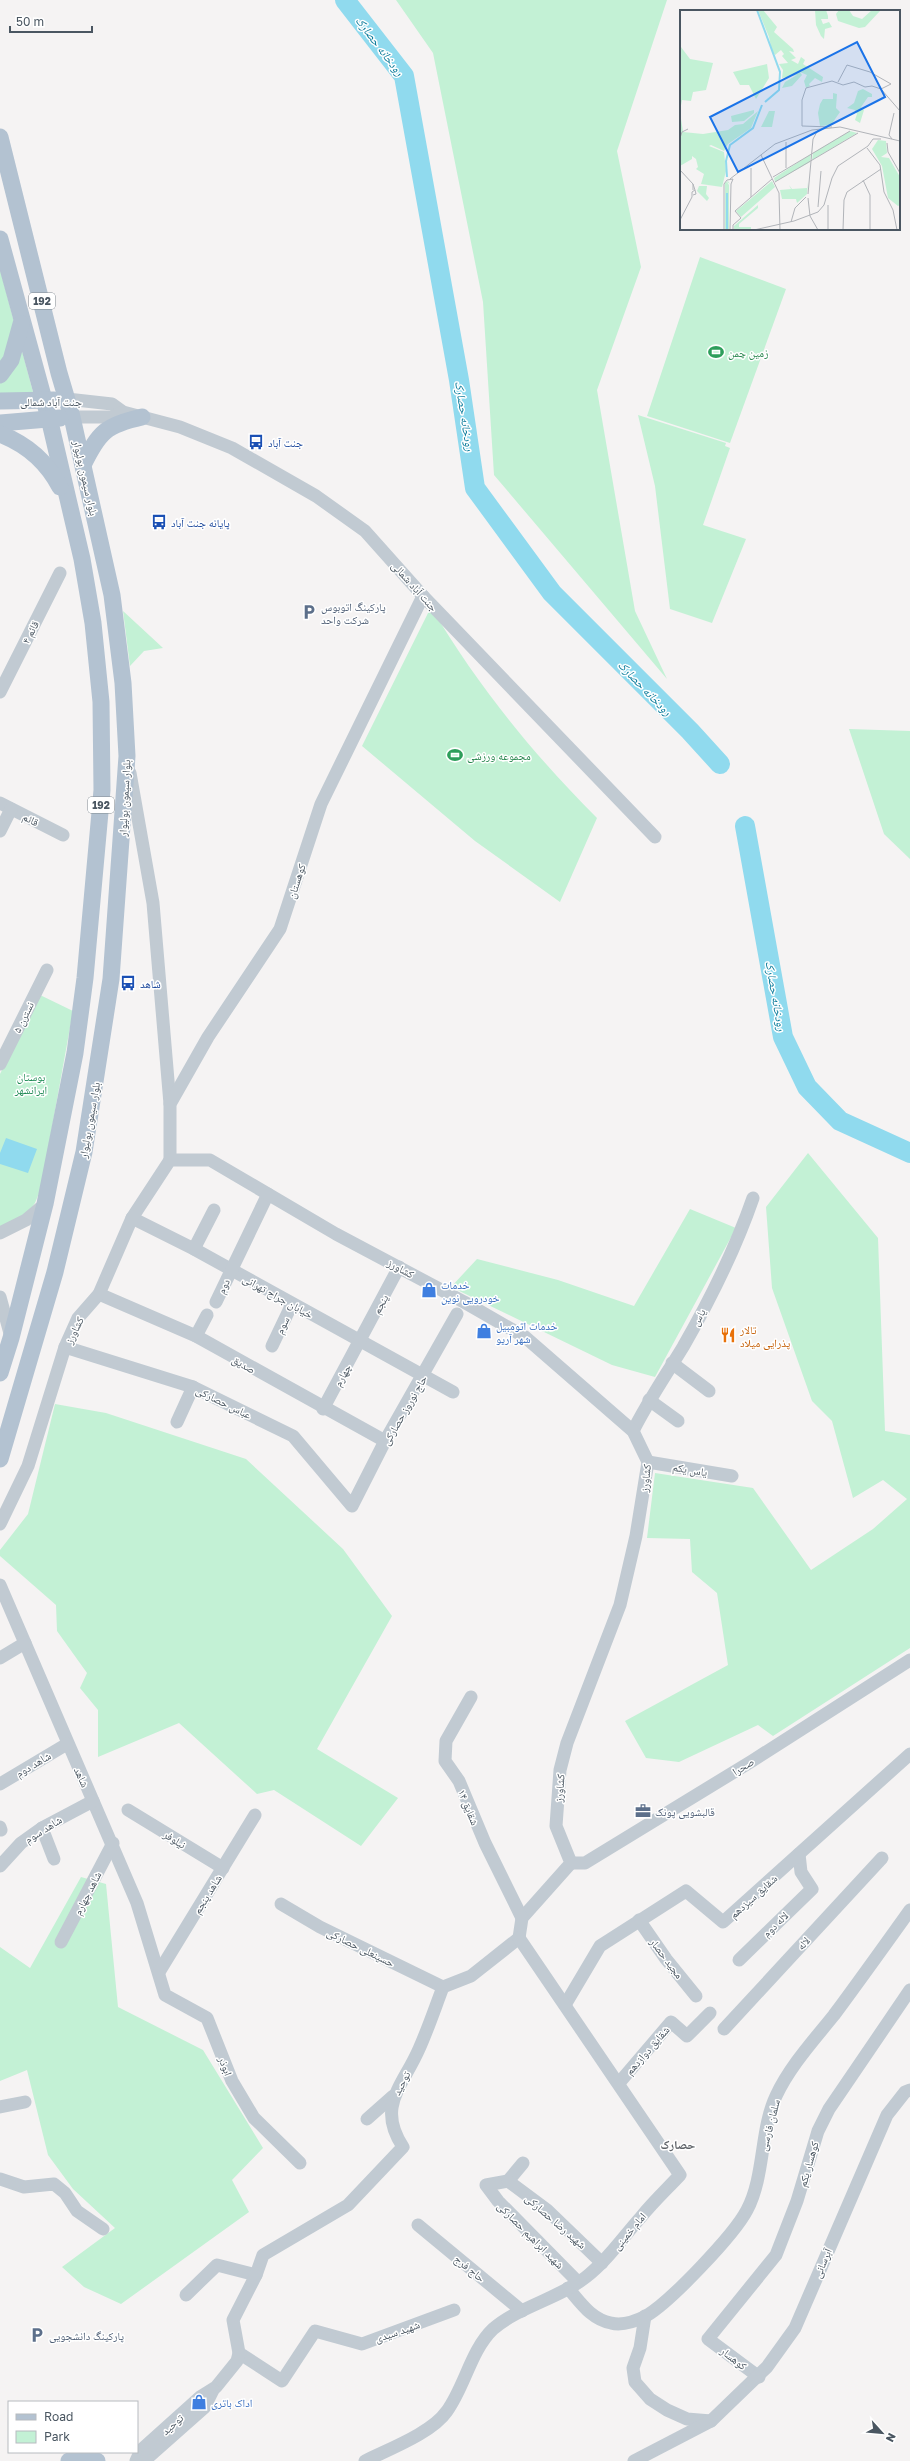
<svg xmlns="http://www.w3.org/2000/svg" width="910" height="2461" viewBox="0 0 910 2461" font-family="'Golos Text','Noto Naskh Arabic',sans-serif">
<rect width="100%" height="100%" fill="#f5f3f3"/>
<!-- green -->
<g fill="#c3f1d5">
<path d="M396,0H667L617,151L641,267L597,390L635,611L667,679L494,475L483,302L433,53Z"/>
<path d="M700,257L786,289L730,443L647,416Z"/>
<path d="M0,269L14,322L0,370Z"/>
<path d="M20,343L33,392L0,396V382Z"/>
<path d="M638,415L726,443L725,446L730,448L703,525L746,539L712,623L670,609L655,486Z"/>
<path d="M431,607C477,685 533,754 597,818L560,902L475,841L362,746Z"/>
<path d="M123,611L163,648L144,651L130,666Z"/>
<path d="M849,729L910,731V859L884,834Z"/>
<path d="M40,995L73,1011L41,1188L35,1203L26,1215L0,1227V1074Z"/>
<path d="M808,1153L878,1238L885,1431L910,1435V1648L773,1736L758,1725L679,1762L646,1758L625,1721L728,1665L717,1593L692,1572L690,1539L647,1538L655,1473L753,1488L811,1570L873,1529L907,1499L883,1480L853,1498L832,1421L812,1401L772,1288L766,1207Z"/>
<path d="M690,1209L736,1228L655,1377L612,1365L451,1287L477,1259L558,1280L634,1306Z"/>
<path d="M55,1404L106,1413L246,1459L343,1549L392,1616L317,1749L398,1798L361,1846L274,1790L257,1794L179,1723L98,1757V1710L80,1688L87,1673L57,1631L56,1605L0,1556V1550L28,1514Z"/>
<path d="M81,1877L106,1884L118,2007L203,2050L263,2148L232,2180L249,2212L121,2304L84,2287L62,2267L115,2228L73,2189L48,2155L27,2070L0,2081V1947L30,1968Z"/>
</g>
<!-- water -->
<path fill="#90daee" d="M6,1138L37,1149L28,1173L0,1164V1153Z"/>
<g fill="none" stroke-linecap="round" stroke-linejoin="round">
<!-- river -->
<g stroke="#90daee" stroke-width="20">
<path d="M345,0L404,76L459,380L475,488L552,593L690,731L720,764"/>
<path d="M745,826L783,1037L807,1087L840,1121L910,1153"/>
</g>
<!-- minor -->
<g stroke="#c1cad2" stroke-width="13">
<path d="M67,399L112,404L123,412L180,427L232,448L316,496L365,531L423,596L655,837"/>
<path d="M72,417H112L123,412"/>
<path d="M0,692L60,573"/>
<path d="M130,773L153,903L170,1104"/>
<path d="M0,803L63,835"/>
<path d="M0,831L11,809"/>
<path d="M0,1064L47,970"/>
<path d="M170,1160V1104L208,1037L280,929L321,804L423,596"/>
<path d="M132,1218L194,1249L453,1392"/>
<path d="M0,1233L26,1220L45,1204"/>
<path d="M194,1249L214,1210"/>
<path d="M99,1294L196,1336L385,1441"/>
<path d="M0,1297L11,1337"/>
<path d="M216,1302L268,1194"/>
<path d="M196,1336L207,1315"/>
<path d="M272,1346L292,1304"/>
<path d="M65,1347L193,1387L293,1436L352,1506L385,1441L457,1314"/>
<path d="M672,1363L709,1391"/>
<path d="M649,1400L678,1421"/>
<path d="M323,1409L399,1267"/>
<path d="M177,1422L193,1387"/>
<path d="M633,1431C648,1401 666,1375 683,1347C710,1300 735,1250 753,1198"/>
<path d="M648,1462L732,1476"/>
<path d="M0,1524L28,1466L65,1347L78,1318L99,1294L132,1218L170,1160H210L336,1234L464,1302L525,1337L633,1431L648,1462L636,1536L620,1605L567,1743L560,1770L556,1826L571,1863L522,1918L519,1938"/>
<path d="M0,1585L137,1903L165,1995L207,2018L232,2081L254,2118L300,2163"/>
<path d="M0,1658L25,1643"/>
<path d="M471,1697L446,1741L445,1761L459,1781L485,1843L522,1918"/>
<path d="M0,1784L67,1744"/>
<path d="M128,1810L223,1868"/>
<path d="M0,1827L1,1830"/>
<path d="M42,1828L54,1859"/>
<path d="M571,1863H585L752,1761L910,1660"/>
<path d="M0,1866L21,1843L42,1828L93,1801"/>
<path d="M281,1904L320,1927L443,1987"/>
<path d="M639,1920L666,1959L696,1996"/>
<path d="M61,1942L113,1843"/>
<path d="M739,1960L812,1889L801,1872L799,1854"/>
<path d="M159,1972L255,1815"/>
<path d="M565,2005L600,1946L686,1891L723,1922L910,1754"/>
<path d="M724,2029L882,1858"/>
<path d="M619,2083L671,2022L687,2036L710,2013"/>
<path d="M0,2107L25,2102"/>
<path d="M367,2119L393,2096"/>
<path d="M523,2163L508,2181L486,2185L498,2201L578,2282"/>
<path d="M0,2179L24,2187L54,2184L65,2193L77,2211L103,2229"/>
<path d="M508,2181L547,2210L602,2263"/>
<path d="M418,2225L522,2311"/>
<path d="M568,2288C581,2303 591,2319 611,2323C622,2326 636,2321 646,2316C670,2302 734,2235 747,2210C765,2176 760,2130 776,2096C790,2066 814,2040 834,2015C860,1980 885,1945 910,1910"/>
<path d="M186,2295L217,2265L256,2275"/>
<path d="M645,2316L640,2348L633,2368L635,2382L650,2399L667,2410L687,2419L711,2421"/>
<path d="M239,2353L282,2381L315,2331L362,2344L454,2310"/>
<path d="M759,2377L708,2339L776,2255L797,2201L818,2131L829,2109L910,1990"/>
<path d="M136,2461L141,2450L200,2397L216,2387L237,2361L239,2353L233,2320L256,2275L263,2255L348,2205L403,2147C376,2106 403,2086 419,2049C428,2029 435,2008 443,1987L471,1976L519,1938"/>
<path d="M144,2461L204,2408L213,2390"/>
<path d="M365,2461C389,2449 432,2433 447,2411C465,2386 471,2350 493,2329C520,2306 558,2299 586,2277C607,2261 623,2237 641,2217C653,2202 667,2189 680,2175L519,1938"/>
<path d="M634,2461L711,2421L767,2367L795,2328L887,2115L905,2092L910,2090"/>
</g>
<!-- major -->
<g stroke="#b3c2d1" stroke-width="17">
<path d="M0,137L59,373L72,417L112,595L123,683L127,756L111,979L84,1152L55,1272L0,1459"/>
<path d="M0,239L49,418L82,559L93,623L101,702L102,790L85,978L75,1053L45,1204L11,1338L0,1373"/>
<path d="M0,375L11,360L21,324"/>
<path d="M0,401L54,400"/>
<path d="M0,423L60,418"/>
<path d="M0,434C26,444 47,462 60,487"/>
<path d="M83,465C99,432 106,425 142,417"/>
<path d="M69,2461L76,2459L97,2461"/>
</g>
</g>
<!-- icons -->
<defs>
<symbol id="stadium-bare" viewBox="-9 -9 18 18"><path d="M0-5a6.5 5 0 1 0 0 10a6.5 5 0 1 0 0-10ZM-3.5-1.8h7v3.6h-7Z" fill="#2e9e5b" stroke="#fff" stroke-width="2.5" paint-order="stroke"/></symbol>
<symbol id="bus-bare" viewBox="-9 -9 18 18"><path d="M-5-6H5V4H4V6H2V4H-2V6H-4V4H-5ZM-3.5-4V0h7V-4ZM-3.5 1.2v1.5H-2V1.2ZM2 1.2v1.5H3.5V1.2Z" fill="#1a4fb4" stroke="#fff" stroke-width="2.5" paint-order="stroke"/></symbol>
<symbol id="parking-bare" viewBox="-9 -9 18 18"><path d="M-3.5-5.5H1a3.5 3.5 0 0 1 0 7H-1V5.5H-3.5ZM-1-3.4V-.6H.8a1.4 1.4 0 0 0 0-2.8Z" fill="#5c6f8a" stroke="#fff" stroke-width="2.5" paint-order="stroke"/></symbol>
<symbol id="shop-bare" viewBox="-9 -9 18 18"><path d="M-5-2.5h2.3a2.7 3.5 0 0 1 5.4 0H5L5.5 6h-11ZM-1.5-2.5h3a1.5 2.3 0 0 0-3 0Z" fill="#3f7fe0" stroke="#fff" stroke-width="2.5" paint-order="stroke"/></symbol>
<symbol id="restaurant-bare" viewBox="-9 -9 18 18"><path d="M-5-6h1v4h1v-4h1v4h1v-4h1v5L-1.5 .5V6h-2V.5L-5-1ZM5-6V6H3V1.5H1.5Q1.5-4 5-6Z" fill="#e8710a" stroke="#fff" stroke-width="2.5" paint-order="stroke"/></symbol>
<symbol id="office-bare" viewBox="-9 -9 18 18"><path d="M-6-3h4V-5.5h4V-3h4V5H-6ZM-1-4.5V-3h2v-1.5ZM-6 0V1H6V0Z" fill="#5c6f8a" stroke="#fff" stroke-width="2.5" paint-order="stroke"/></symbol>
</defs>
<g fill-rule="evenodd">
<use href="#stadium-bare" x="705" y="341" width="22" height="22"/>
<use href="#bus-bare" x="245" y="431" width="22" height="22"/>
<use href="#bus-bare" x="148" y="511" width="22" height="22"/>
<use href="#parking-bare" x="298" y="601" width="22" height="22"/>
<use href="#stadium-bare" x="444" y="744" width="22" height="22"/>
<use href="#bus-bare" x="117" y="972" width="22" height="22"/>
<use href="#shop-bare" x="418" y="1279" width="22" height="22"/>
<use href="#shop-bare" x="473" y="1320" width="22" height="22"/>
<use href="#restaurant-bare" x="717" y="1324" width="22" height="22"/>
<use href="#office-bare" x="632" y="1800" width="22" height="22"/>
<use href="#parking-bare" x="26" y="2324" width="22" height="22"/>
<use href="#shop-bare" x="188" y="2391" width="22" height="22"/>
</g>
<g text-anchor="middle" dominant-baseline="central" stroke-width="3" stroke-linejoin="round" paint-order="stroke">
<!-- shield labels -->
<g fill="#fff" stroke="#808990" stroke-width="1">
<rect x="29" y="293" width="26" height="16" rx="3"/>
<rect x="88" y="797" width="26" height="16" rx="3"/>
</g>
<g font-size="10" font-weight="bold" fill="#4a5661">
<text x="42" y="301">192</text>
<text x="101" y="805">192</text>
</g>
<!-- leisure labels -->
<g font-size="11" fill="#27864d" stroke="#fff" text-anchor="start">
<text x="728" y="352">زمین چمن</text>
<text x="467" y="755">مجموعه ورزشی</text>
</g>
<!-- street labels -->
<g font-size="11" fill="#4a5661" stroke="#fff">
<text x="51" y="401">جنت آباد شمالی</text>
<text transform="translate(86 478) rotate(77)">بلوار سیمون بولیوار</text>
<text transform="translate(415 586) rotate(48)">جنت آباد شمالی</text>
<text transform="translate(30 632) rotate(-63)">قائم ۴</text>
<text transform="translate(124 798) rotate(-87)">بلوار سیمون بولیوار</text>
<text transform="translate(31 819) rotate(27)">قائم</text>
<text transform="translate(296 881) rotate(-72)">کوهستان</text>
<text transform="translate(23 1017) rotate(-64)">نسترن ۵</text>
<text transform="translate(89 1120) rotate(-80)">بلوار سیمون بولیوار</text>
<text transform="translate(401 1268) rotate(28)">کشاورز</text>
<text transform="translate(223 1286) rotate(-65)">دوم</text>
<text transform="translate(278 1296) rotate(29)">خیابان جراح تهرانی</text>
<text transform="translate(380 1304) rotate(-62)">پنجم</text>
<text transform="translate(698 1317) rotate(-62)">یاس</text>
<text transform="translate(282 1325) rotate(-64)">سوم</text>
<text transform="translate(74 1330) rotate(-64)">کشاورز</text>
<text transform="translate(244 1364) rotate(30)">صدیق</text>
<text transform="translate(342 1375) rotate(-61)">چهارم</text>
<text transform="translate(224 1402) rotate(26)">عباس حصارکی</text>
<text transform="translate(404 1410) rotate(-60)">حاج نوروز حصارکی</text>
<text transform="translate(690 1469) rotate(9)">یاس یکم</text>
<text transform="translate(645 1478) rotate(-84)">کشاورز</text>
<text transform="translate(33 1764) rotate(-31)">شاهد دوم</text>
<text transform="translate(743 1766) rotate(-32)">صحرا</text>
<text transform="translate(82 1777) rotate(65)">شاهد</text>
<text transform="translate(559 1788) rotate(-85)">کشاورز</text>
<text transform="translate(469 1807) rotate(68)">شقایق ۱۴</text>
<text transform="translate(43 1829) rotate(-32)">شاهد سوم</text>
<text transform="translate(175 1839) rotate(32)">نیلوفر</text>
<text transform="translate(87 1893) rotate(-63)">شاهد چهارم</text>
<text transform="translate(207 1894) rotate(-58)">شاهد پنجم</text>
<text transform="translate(753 1896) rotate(-42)">شقایق سیزدهم</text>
<text transform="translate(775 1924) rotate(-44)">لاله دوم</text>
<text transform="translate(803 1943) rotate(-47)">لاله</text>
<text transform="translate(361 1947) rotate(26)">حسینعلی حصارکی</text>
<text transform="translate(667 1958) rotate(53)">مجید حصار</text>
<text transform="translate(647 2050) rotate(-49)">شقایق دوازدهم</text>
<text transform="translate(226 2066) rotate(69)">ابوذر</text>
<text transform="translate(401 2083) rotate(-63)">توحید</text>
<text transform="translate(769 2125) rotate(-75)">سلمان فارسی</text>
<text transform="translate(808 2164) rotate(-74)">کوهسار یکم</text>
<text transform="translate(556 2221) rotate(41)">شهید رضا حصارکی</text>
<text transform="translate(629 2231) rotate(-50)">امام خمینی</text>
<text transform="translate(531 2235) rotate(45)">شهید ابراهیم حصارکی</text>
<text transform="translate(822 2263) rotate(-67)">آبرسانی</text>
<text transform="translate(470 2268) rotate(39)">حاج فرج</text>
<text transform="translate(397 2331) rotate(-19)">شهید سیدی</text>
<text transform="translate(734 2358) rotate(38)">کوهسار</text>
<text transform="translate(172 2424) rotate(-42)">توحید</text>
</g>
<!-- transit labels -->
<g font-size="11" fill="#164399" stroke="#fff" text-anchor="start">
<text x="268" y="442">جنت آباد</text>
<text x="171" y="522">پایانه جنت آباد</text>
<text x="140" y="983">شاهد</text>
</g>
<!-- service labels -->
<g font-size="11" fill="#4e5e75" stroke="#fff" text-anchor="start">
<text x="321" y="606">پارکینگ اتوبوس<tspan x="321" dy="13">شرکت واحد</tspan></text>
<text x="655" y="1811">قالبشویی پونک</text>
<text x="49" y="2335">پارکینگ دانشجویی</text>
</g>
<!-- park labels -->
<g font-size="11" fill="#17864f" stroke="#fff">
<text x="31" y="1076">بوستان<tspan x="31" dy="13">ایرانشهر</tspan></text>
</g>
<!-- shop labels -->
<g font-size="11" fill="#366cbe" stroke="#fff" text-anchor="start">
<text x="441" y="1284">خدمات<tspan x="441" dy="13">خودرویی نوین</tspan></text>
<text x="496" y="1325">خدمات اتومبیل<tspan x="496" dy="13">شهر آریو</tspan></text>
<text x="211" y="2402">اداک باتری</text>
</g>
<!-- food labels -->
<g font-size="11" fill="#c56008" stroke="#fff" text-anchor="start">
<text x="740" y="1329">تالار<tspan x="740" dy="13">پذرایی میلاد</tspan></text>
</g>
<!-- water labels -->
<g font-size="12" font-style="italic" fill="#0c7c9b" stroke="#fff">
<text transform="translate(380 46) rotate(53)">رودخانه حصارک</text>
<text transform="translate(465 416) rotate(81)">رودخانه حصارک</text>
<text transform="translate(645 688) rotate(46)">رودخانه حصارک</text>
<text transform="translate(776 996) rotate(80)">رودخانه حصارک</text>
</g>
<!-- neighbourhood labels -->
<g font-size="12" font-weight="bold" fill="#5f6368" stroke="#fff">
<text x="678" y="2144">حصارک</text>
</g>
</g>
<!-- overview -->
<g transform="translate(680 10)">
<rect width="220" height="220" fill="#f5f3f3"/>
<path d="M78,0H83L97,17L94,22L113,39L114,42L109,41L116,48L111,50L118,54L121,47L125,50L123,54L143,67L142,72L135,68L129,74L130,76L126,78L124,71L127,65L120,62L122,65L112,76L102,78L105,72L117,65L102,68L103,60L99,54L108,53L102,46L104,44L101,40L95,45L92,41L89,27ZM135,0H146L148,6V9H141L143,14L149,12L152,17L145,19L144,29L141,26L136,15ZM159,0H169L173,6L182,9L192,0L200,1L185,17L179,18L158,11L156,4ZM1,37L10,49L33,53L26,80L13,82L11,91L2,90L0,101ZM87,54L89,68L76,89L69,75H60L53,62ZM183,79L192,84V87H188L181,97L184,100L180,113L175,110L177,104L175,100L167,98L174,93L178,81ZM153,83L157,84L156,98L160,102L151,115L140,116L138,103L140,94L143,89H153ZM74,100V103L64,111L52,112L51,106ZM78,101L71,118L48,134L44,141L31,135L29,136L44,142L46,161L42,177L21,174L24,164L16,159L18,157L16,149L12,146V149L0,156V102L3,122L23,124L48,120L55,115L63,114ZM89,101H95L92,117H81ZM170,121L177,123L132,150L133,143ZM198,130L206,131L207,143L201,147L209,148L220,167V195L218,196L208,188L202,156L192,139ZM131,144L130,152L95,172L94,168ZM48,171L50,174L47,172L49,175V220H45V173ZM92,171L95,177L61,207L56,201ZM128,172L127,184L117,193L116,189H102L100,180L111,179L109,175L112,179L127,178ZM19,176H27L26,184L29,188L27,191L17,181ZM78,195V198L59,214V217H71V220H54V216Z" fill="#c3f1d5"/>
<path fill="none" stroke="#90daee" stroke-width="2" d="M77,0L100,62L99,80L85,92M47,167L46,151L50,135L73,118L82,95M47,220V183"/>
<path fill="none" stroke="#b1b4b9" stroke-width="1" d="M158,72L167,55L190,62L211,74L201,79M201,79L220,101M152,117L122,116V90L126,78L152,71L163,75L174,72L185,77L192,76L201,79M0,128L2,122L8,119M212,129L209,125L214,103M106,132V158M207,133L208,142L220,163M187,138L200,155L204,182L213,200L217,220M81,145L99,183L100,220M0,160L13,174M93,167L170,121M50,169L95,134L132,120L160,117L220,131M183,170L190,185V220M95,172L178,123M13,180V174L15,180M128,184L133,129L138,120M71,187V158M128,188L130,206L138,220M148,195V220M138,197L141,161M0,210L12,187V182L15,180L16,184L13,185M111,212L115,198L126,187M44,220V174L47,170L53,169M50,220L51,174L53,169M53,220V215L61,208L55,201L92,169M74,220L114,211L138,202L144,195L152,168L158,156L188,136L193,129H201M163,220L164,190L167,182L201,159"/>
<path fill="#1a73e8" fill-opacity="0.15" stroke="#1a73e8" stroke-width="2" d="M177,32L205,87L58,162L30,107Z"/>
<rect width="220" height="220" fill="none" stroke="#4a5661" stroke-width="2"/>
</g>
<!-- legend -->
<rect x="8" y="2401" width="130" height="52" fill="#ffffff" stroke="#b7bbc0"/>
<rect x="16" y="2414" width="20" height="6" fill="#b3c2d1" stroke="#b7bbc0"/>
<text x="44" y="2421" font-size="12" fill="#4a5661">Road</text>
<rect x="16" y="2431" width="20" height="12" fill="#c3f1d5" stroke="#b7bbc0"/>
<text x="44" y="2441" font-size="12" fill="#4a5661">Park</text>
<!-- north arrow -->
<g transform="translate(882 2433) rotate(117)" stroke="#ffffff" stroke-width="3" paint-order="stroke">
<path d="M0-3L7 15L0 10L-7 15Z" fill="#4a5661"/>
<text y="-6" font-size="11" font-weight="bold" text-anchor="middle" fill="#4a5661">N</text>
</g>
<!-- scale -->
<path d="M10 26v6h82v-6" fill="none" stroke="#4a5661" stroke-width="2"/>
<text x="16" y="26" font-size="12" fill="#4a5661" stroke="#ffffff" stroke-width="3" paint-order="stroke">50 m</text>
</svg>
